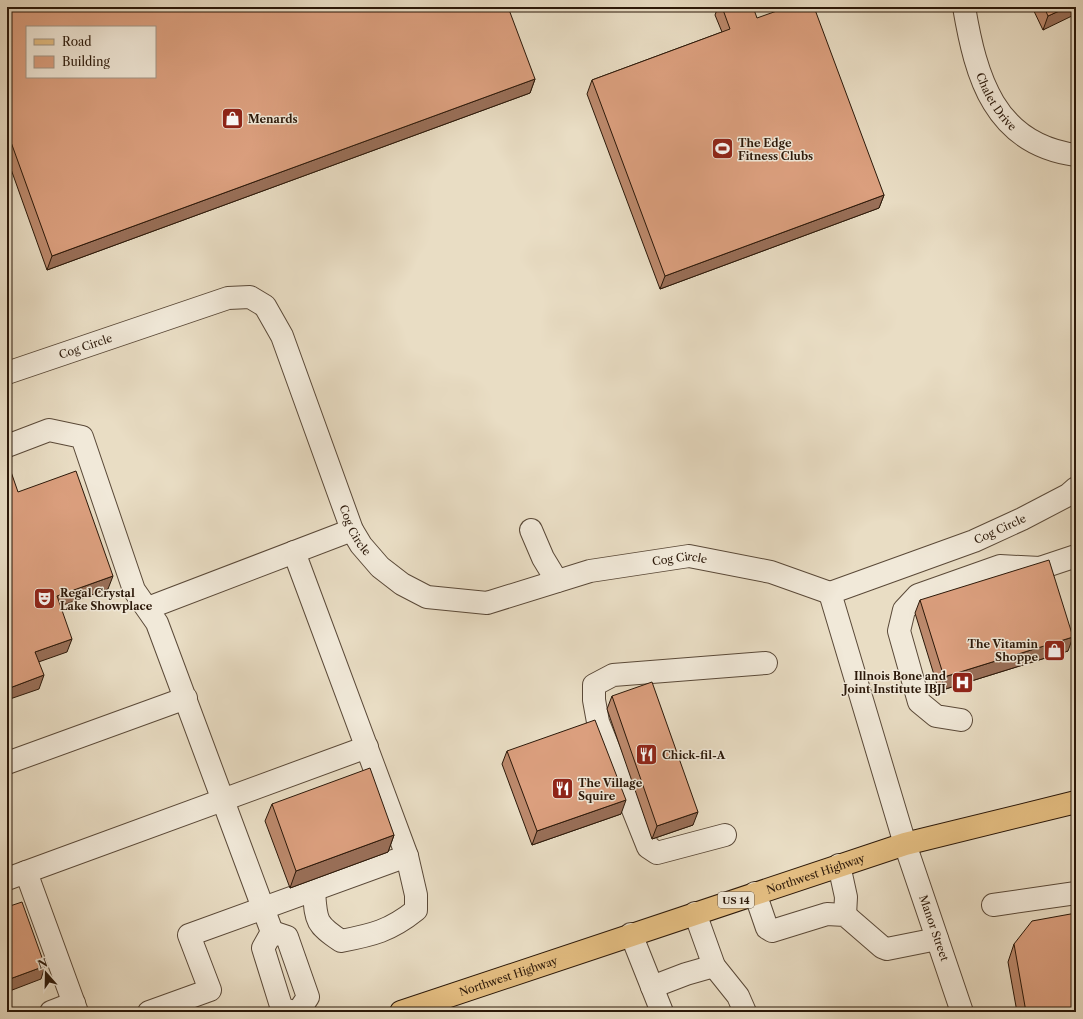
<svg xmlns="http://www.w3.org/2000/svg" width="1083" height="1019" viewBox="0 0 1083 1019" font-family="'Libre Caslon Text',serif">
<rect width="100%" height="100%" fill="#e9ddc4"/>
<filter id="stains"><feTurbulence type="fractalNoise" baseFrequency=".005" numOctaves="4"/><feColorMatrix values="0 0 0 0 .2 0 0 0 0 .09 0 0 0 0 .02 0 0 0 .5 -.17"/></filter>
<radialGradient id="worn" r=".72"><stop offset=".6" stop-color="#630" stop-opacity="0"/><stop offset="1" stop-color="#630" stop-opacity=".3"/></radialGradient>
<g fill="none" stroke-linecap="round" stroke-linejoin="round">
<defs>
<g id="minor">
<path id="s1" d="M964,7C976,77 994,144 1076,155"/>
<path id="s2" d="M7,373L228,298L250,297L265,306L282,336L352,530L361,545L380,567L402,584L427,597L487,603L590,571L689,556L771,572L830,593"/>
<path d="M7,446L49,430L82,437L134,590L157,623L272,932L263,948L282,1009L295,1012"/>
<path d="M531,530L543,558L557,581"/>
<path d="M148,608L352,530"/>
<path d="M961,720L936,716L919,702L899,631L904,610L918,595L1000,566L1040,568L1076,556"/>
<path d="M7,763L186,698"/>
<path d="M725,835L657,853L648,847L598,722L594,700V685L613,675L766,663"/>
<path d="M839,865L846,897L845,915"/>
<path d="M26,872L367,747"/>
<path d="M7,879L26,872L77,1012"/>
<path d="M314,891C316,920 315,924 341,941C372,935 390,931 416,910V895L407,856"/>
<path d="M755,893L767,928L772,931L827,914L845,915L882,947L887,949L937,939"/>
<path d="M993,905L1076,893"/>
<path d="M695,913L714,966L738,996L745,1012"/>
<path d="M272,932L287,937L308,997L298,1012"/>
<path d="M631,934L662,1012"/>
<path d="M652,987L686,974L714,966"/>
<path d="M51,1012L74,1003"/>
<path d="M149,1012L210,990L189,935L407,856L294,552"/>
<path id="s3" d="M962,1012L905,844L830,593L974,541L1022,519L1068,495L1076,488"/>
</g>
<g id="major">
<path id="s4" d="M401,1012L905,844L1076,802"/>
</g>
</defs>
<!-- minor casing -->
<use href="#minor" stroke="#5a4938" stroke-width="24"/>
<!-- major casing -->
<use href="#major" stroke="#2b1809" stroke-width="24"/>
<!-- minor -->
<use href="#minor" stroke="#f1e9d9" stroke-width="22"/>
<!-- major -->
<use href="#major" stroke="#e4be82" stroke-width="22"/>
</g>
<!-- wall -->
<g fill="#bc896c" stroke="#2b1809">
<path d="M7,7L535,79L530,93L47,270L7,158Z"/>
<path d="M718,7H743L744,10L757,18L884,195L879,208L660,289L587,94L592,80L722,32L715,15Z"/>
<path d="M1032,7H1076L1043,30Z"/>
<path d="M920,600L1068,651L939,691L915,613Z"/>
<path d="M612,696L693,825L652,839L607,709Z"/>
<path d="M507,751L621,814L532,845L502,764Z"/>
<path d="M272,804L394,835L388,852L290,888L265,821Z"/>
<path d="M1014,944L1076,1012H1017L1008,962Z"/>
</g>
<!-- shaded-wall -->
<g fill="#996f58" stroke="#2b1809">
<path d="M1068,7H1076V14L1043,30L1048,16Z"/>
<path d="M535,79L530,93L47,270L52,256Z"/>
<path d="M884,195L879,208L660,289L665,276Z"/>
<path d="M113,576L108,589L52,609L57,596Z"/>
<path d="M1073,637L1068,651L939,691L944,677Z"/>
<path d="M72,639L67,652L30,665L35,652Z"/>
<path d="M44,675L39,689L7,700V689Z"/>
<path d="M626,800L621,814L532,845L537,831Z"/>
<path d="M698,812L693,825L652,839L657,826Z"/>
<path d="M394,835L388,852L290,888L296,871Z"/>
<path d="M45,966L41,979L7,992V980Z"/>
</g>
<!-- building -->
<g fill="#db9f7e" stroke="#2b1809" fill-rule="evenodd">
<path d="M7,7H508L535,79L52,256L7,131ZM27,27H155V77H27Z"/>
<path d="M722,7H743L744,10L753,7L757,18L788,7H814L884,195L665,276L592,80L730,29Z"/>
<path d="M1044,7H1068L1048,16Z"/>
<path d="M7,466H9L18,492L76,471L113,576L57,596L72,639L35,652L44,675L7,689Z"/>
<path d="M1049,560L1073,637L944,677L920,600Z"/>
<path d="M652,682L698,812L657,826L612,696Z"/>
<path d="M595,720L626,800L537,831L507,751Z"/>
<path d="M370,768L394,835L296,871L272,804Z"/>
<path d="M22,902L45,966L7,980V907Z"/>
<path d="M1076,913V1012H1026L1014,944L1032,921Z"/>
</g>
<!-- icons -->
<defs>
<symbol id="shop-square" viewBox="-11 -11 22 22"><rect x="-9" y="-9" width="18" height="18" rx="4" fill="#8f2418" stroke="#f1e9d9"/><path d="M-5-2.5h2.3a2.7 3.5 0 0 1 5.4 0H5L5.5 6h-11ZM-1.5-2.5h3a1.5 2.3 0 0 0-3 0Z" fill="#fff"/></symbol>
<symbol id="stadium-square" viewBox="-11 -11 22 22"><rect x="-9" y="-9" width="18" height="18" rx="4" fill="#8f2418" stroke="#f1e9d9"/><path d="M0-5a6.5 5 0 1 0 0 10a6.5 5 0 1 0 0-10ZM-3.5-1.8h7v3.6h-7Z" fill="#fff"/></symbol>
<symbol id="theatre-square" viewBox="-11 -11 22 22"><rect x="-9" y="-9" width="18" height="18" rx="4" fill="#8f2418" stroke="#f1e9d9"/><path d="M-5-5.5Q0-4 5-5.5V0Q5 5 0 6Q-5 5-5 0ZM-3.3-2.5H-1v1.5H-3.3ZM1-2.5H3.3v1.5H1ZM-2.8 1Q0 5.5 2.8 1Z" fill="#fff"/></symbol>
<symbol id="hospital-square" viewBox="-11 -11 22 22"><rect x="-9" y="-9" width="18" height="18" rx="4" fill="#8f2418" stroke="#f1e9d9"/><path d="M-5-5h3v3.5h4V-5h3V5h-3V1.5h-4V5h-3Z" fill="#fff"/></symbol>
<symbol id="restaurant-square" viewBox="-11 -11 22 22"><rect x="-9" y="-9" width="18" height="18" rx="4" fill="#8f2418" stroke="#f1e9d9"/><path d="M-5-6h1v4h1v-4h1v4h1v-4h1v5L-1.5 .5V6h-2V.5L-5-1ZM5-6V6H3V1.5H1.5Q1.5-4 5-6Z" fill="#fff"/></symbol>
</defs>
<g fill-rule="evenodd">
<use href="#shop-square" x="220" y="106" width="25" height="25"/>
<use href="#stadium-square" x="710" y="136" width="25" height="25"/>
<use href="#theatre-square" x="32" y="586" width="25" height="25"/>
<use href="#shop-square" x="1042" y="638" width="25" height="25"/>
<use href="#hospital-square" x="950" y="670" width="25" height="25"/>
<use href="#restaurant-square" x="634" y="742" width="25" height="25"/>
<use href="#restaurant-square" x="550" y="776" width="25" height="25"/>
</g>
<g text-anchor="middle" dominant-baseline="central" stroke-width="3" stroke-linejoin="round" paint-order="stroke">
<!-- shield labels -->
<rect fill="#f1e9d9" stroke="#665747" stroke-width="1" x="718" y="892" width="36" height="16" rx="3"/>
<g font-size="10" font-weight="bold" fill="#2b1809">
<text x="736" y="900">US 14</text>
</g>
<!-- street labels -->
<g font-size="11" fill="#2b1809" stroke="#f1e9d9">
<text stroke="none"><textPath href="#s1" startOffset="101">Chalet Drive</textPath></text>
<text stroke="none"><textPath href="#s2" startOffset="83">Cog Circle</textPath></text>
<text stroke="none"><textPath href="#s3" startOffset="621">Cog Circle</textPath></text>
<text stroke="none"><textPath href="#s2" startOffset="515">Cog Circle</textPath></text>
<text stroke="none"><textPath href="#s2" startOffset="875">Cog Circle</textPath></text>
<text stroke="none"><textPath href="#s4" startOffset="437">Northwest Highway</textPath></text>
<text transform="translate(934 928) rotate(71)">Manor Street</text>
<text stroke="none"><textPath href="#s4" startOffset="113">Northwest Highway</textPath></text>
</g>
<!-- poi labels -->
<g font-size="11" font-weight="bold" fill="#2b1809" stroke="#f1e9d9" text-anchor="start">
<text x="248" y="119">Menards</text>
<text x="738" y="143">The Edge<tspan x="738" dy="13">Fitness Clubs</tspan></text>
<text x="60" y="593">Regal Crystal<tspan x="60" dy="13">Lake Showplace</tspan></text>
<text x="1038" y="644" text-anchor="end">The Vitamin<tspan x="1038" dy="13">Shoppe</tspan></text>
<text x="946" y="676" text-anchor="end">Illnois Bone and<tspan x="946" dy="13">Joint Institute IBJI</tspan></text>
<text x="662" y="755">Chick-fil-A</text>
<text x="578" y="783">The Village<tspan x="578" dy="13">Squire</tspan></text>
</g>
</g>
<!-- margin -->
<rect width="1083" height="1019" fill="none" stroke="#e9ddc4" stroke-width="24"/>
<rect x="8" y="8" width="1067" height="1003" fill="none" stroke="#2b1809" stroke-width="2"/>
<rect x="12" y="12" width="1059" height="995" fill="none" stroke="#2b1809"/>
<!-- legend -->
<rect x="26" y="26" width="130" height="52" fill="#f1e9d9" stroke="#a29586"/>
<rect x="34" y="39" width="20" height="6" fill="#e4be82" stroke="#a29586"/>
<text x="62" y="46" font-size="12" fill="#2b1809">Road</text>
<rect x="34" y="56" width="20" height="12" fill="#db9f7e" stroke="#a29586"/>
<text x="62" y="66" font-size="12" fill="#2b1809">Building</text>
<!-- north arrow -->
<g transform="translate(46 973) rotate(340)" stroke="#f1e9d9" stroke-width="3" paint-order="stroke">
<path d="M0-3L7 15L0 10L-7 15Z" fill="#2b1809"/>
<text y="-6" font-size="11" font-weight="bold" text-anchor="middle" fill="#2b1809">N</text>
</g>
<rect width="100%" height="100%" filter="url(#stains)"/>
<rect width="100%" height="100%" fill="url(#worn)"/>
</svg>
